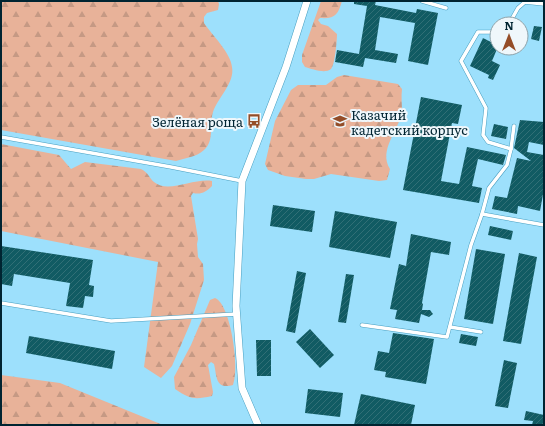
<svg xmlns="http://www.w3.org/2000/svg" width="545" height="426" viewBox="0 0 545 426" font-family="Literata,serif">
<defs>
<pattern id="forest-firs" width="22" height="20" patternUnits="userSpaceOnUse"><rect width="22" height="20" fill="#e8b299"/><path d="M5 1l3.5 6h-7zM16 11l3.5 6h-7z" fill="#c59984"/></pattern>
<pattern id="building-hatch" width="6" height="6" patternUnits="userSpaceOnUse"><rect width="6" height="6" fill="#115b63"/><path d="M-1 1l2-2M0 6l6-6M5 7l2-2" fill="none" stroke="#316f76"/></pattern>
</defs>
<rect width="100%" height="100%" fill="#9de0fc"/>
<!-- forest -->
<g fill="url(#forest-firs)">
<path d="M1,1H218L219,4L218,10L207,13L204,17V23C212,35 231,53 232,67C235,83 218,97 213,112C209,123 215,141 204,150C197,157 185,158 176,161L1,130Z"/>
<path d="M321,1H342C338,15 335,19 320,18L318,20L321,24L328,26L337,34C337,40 335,65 331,69C325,74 312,69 305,67L302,62V55Z"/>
<path d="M344,75L398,84L402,89C401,97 402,104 402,112C399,130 378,150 390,169L387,180L379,181L331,174L314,179H306L285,176L268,170L265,164L275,121L291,90L298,85H326L337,77Z"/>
<path d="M1,144L59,155L71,169L85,162L141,169C149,173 149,178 154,182C168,194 193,178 212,181V186C206,192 201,195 193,193L191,196L198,239L197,244L198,257L203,264L204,280L190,324L172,366L161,378L144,367L158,262L1,231Z"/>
<path d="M215,298C231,304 240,370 233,385C215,390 217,376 214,364L211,362L208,365L213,392L212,396C194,400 190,399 175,389L174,377L191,345L210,300Z"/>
<path d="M1,375L60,383L163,425H1Z"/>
</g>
<!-- building -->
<g fill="url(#building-hatch)">
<path d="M354,1H376L375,5L416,13L417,9L438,13L428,65L408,61L415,23L380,17L375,50L398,54L396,63L365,58L363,67L335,62L337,50L359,54L367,6L354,4Z"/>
<path d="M534,26L542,27L539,41L531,39Z"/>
<path d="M483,38L497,45V49L492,61L500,65L493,80L488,78L489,75L470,66Z"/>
<path d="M421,97L462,105L458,124L452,123L441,181L459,184L467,147L506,155L503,165L478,159L472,186L482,188L479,203L403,190Z"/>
<path d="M520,120L544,122V145L529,142L527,152L544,155V189L540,211L518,206L517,214L492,209L495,196L507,198L517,158L531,161L514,148Z"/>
<path d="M494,124L508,127L506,139L491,136Z"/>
<path d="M273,205L315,211L312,232L270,226Z"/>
<path d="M335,211L397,222L390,258L329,247Z"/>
<path d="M490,226L513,231L511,240L488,235Z"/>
<path d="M411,234L451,242L449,255L431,252L422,303L423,304L422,310H430L433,314L429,317L421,314L419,323L395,319L397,310L390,309L399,264L406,266Z"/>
<path d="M1,246L93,260L89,285L94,286L93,297L85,296L83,308L66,306L70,283L14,274L12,286L1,284Z"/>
<path d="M476,249L505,254L493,324L464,319Z"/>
<path d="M519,253L537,257L521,344L503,341Z"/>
<path d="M297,271L306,273L295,333L286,331Z"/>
<path d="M346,274L354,275L346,323L338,322Z"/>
<path d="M310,329L334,355L320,368L296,342Z"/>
<path d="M393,333L434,339L426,384L385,377L386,372L374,370L378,351L389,353Z"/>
<path d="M461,334L478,337L476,346L459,343Z"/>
<path d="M29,336L115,351L112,369L26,353Z"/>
<path d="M256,340H271V376H257Z"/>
<path d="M504,360L517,363L508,408L495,406Z"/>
<path d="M308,389L343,393L340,417L305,413Z"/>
<path d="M361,394L415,405L411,425H354Z"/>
<path d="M526,411L544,415V425H532L533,421L524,420Z"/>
</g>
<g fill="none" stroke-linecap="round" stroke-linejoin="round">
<defs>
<g id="service">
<path d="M422,1L446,8"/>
<path d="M509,24L518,8L525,2L544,4"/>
<path d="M497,32H478L461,61L486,108L483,135L488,142L511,149"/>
<path d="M1,137L171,167L242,181"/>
<path d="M482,214L544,225"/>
<path d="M1,303L111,321L237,314"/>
<path d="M362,325L447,337L471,245L482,214L489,188L507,165L511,149L514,126"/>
<path d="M450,327L481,332"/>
</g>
<path id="minor" d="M258,425L242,388L236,306L242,181L286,67L307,1"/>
</defs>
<!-- service casing -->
<use href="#service" stroke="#479fc1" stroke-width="4.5"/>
<!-- minor casing -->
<use href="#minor" stroke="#479fc1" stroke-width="8"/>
<!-- service -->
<use href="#service" stroke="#fff" stroke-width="3.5"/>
<!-- minor -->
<use href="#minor" stroke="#fff" stroke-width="7"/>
</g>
<!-- icons -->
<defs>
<symbol id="bus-bare" viewBox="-9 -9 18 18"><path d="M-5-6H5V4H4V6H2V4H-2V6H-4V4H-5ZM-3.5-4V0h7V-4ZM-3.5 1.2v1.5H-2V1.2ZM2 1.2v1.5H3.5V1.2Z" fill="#944d28" stroke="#eff7fb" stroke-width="2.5" paint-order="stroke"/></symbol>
<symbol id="university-bare" viewBox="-9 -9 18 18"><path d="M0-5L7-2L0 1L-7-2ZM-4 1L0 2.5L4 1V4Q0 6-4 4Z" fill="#944d28" stroke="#eff7fb" stroke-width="2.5" paint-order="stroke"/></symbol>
</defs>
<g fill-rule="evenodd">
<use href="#bus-bare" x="244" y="111" width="20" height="20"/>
<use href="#university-bare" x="330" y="111" width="20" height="20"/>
</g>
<g text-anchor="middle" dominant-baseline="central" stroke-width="4" stroke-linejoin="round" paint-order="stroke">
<!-- poi labels -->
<g font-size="13" fill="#002431" stroke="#eff7fb" text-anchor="start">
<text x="351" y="114">Казачий<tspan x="351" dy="15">кадетский корпус</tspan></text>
<text x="243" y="121" text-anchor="end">Зелёная роща</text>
</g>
</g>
<!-- border -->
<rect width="545" height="426" fill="none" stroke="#002431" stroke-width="4"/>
<!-- north arrow -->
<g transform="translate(509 36)"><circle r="19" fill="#eff7fb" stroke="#8fa3aa"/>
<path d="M0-3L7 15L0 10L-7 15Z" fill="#944d28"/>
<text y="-6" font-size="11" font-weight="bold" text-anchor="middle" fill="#002431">N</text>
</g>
</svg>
